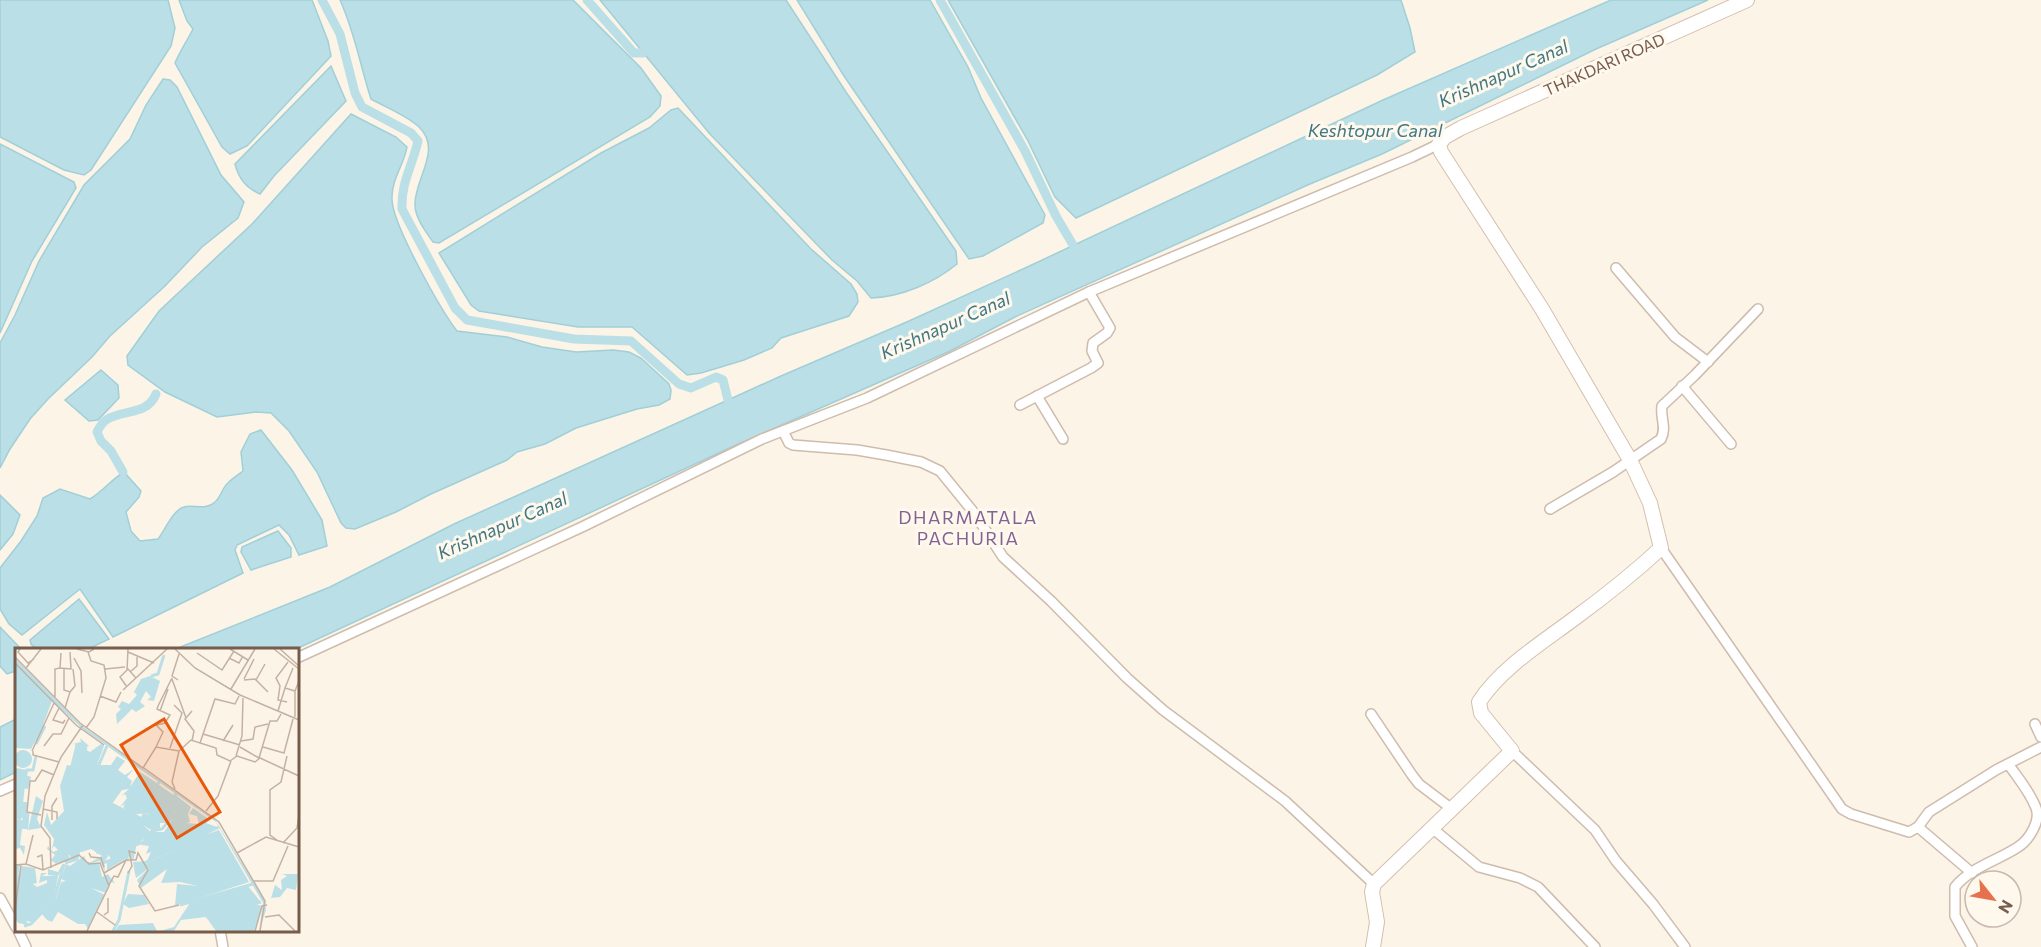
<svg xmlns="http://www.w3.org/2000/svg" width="2041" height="947" viewBox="0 0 2041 947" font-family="Commissioner,sans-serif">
<rect width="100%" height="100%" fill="#fcf4e7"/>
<!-- water -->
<g fill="#bbdfe6" stroke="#a1cfd8" stroke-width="1.5">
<path d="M0,0H168L175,28L171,46L91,170L84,175L64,170L0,137Z"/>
<path d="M179,0H312L328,41L331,56L247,146L230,154L222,147L175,63C180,51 187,41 193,29L187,21Z"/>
<path d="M340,0H573L641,68L661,96L660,106L650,117L439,243L433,242C426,232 415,218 415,205C414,179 443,150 419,127C408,116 385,107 371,99C360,65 355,33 340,0Z"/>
<path d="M600,0H786L846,92L956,251L957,264C934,283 901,297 871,298L857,281L832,260L709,133Z"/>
<path d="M797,0H930L968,67L981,98L1045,215L1043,223L983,256L969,259L844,76Z"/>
<path d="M948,0H1401L1410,28L1415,52L1377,75L1076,218L1055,197L1028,141Z"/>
<path d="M1611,0H1708L1596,49L1382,154L1310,184L1015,317L948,352L736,445L294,650H173L330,587L454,524L781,376L909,321L1023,269L1383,100Z"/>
<path d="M331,66L346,101L274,176L260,194C246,188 239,179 235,164Z"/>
<path d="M163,79L170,80L177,87L221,175L244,202L238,218L202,247L165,286L110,336L92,357L48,399L30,419L10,449L0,468V343L15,315L39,261L84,185L130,139L146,105Z"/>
<path d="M678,108L811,249L851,284L857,294L858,302L849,316L781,338L772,348L744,360L701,373L687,375L632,327H578L479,311L471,305L439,253L601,153L649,128L671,110Z"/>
<path d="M351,114L396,137L407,147C404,165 391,180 392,199C392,224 441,310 457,331L507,337L542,347L576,352L613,350L629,352L641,358L669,384L671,390L670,399L659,405L637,409L576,428L545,444L517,452L507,460L431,494L396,512L355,529L346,528L341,523L317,472L289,431L271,413L256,412L217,417L165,392L128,365L127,356L159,311L252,224Z"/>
<path d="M0,144L74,182L76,188L32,261L0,333Z"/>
<path d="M101,370L118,385L119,398L98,420L89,421L65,400Z"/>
<path d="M261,430L292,470L322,520L327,546L299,555L289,535L279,525L237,545L235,550L243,573L113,637L80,589L22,635L9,624L0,609V568L21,541L37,516L43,498L60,489L90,499C103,491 111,480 124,472L141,491L139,497L126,512L131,531L140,541L158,539C165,530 173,510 184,507C193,504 206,511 215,502C221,497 222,488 228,483C232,478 238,475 243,471L241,452L250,434Z"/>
<path d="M0,495L20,515L13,534L0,550Z"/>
<path d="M278,531L291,548V557L251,570L241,552L242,547Z"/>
<path d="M79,599L109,639L86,650H37L31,644L30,640Z"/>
<path d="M0,627L22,650H16V671L7,674L0,666Z"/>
<path d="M16,719V772L0,780V727Z"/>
</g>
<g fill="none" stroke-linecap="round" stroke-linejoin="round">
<!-- canal -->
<g stroke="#bbdfe6" stroke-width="9">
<path d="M322,0L340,34L355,93L362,107L411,133L418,141C412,167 401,182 402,209L455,308L467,320L574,339L631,341L679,384L691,388L716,377L723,380L728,400"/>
<path d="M587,0L634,53H643"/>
<path d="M940,0L1025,151L1056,216L1073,245"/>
<path d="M123,472L111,451L101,441L97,432C99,428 102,423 106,420C123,409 147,416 156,394"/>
</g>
<defs>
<g id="street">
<path d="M1616,268L1675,337L1708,362"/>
<path d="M1682,386L1731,444"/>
<path d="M1037,396L1063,439"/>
<path d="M1020,405L1091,368L1098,363L1092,351L1093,343L1107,333L1110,328L1089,292"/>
<path d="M783,431L789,443L793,445L857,450L886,455L921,462L940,471L975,514L1003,557L1051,601L1127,678L1163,710L1285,801L1374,884"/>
<path d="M1550,509L1613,472L1661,439C1667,427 1660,418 1662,406L1695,375L1758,309"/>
<path d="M1661,548L1842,809L1851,814L1909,832L1918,827L1929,812L1996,770L2041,747"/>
<path d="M297,658L582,527L762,439L867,398L1089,292L1412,157L1439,144"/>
<path d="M1371,714L1412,775L1419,784L1452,809"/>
<path d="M2035,724L2041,737"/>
<path d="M1512,751L1595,830L1616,861L1653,904L1685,947"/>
<path d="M0,791L16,784"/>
<path d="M1918,827L1972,873"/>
<path d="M1432,828L1479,867L1520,878L1538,887L1595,947"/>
<path d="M0,898L16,927"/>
<path d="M18,930L26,947"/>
<path d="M220,930L223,947"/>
<path d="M1972,947L1955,916V887C1971,867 1997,861 2018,847C2029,840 2041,821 2036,808C2030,792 2018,778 2009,765"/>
</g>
<path id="secondary" d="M1373,947L1377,922L1372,892L1374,884L1512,751L1481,713L1479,702C1501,668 1543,642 1575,618C1605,596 1634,573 1661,548L1650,503L1630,460L1542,309L1441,152L1439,144L1445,137L1461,128L1747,0"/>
</defs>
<!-- street casing -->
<use href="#street" stroke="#cebcad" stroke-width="12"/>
<!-- secondary casing -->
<use href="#secondary" stroke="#d4bfad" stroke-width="16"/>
<!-- street -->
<use href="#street" stroke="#fff" stroke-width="9"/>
<!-- secondary -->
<use href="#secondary" stroke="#fff" stroke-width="14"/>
</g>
<g text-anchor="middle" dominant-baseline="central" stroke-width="6" stroke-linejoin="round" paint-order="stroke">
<!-- street labels -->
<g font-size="16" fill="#775b4b" stroke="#fff8ed">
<text transform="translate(1604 64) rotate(-24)">THAKDARI ROAD</text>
</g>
<!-- water labels -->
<g font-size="18" font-style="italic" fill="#417783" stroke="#fff8ed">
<text transform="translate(1503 73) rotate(-24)">Krishnapur Canal</text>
<text x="1375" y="130">Keshtopur Canal</text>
<text transform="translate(945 325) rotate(-24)">Krishnapur Canal</text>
<text transform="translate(502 525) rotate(-24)">Krishnapur Canal</text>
</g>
<!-- neighbourhood labels -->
<g font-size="18" letter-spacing="1.5" fill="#836393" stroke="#fff8ed">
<text x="968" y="517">DHARMATALA<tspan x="968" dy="21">PACHURIA</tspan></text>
</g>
</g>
<!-- overview -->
<g transform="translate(15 648)">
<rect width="284" height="284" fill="#fcf4e7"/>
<path d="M0,10L66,77L199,170L250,253L251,262L244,283L248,255L201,174L69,82L37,53L28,77L0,63ZM135,28L145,33L139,53L132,52L136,49L131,43L125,54L130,58L121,64L117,61L102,76L101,66L106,61L103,59L107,53L114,56L122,47L119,44L126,31ZM0,65L28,79L16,101L0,100ZM65,90L74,98L68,100L75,104L86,96L89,98L82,117H96L102,108L110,113L103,122L110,127L119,121L112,129L117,133L115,139L125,124L142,135L138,143L143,136L160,148L163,159L152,175H145V181L136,182L128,177L135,183L134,188L120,197L117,209L113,208L118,164L126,169L128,165L137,168L126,163L135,149L125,164H114L108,160L110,156L105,159L112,150L110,146L106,148L114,141L107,142L97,156L106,161L102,168L107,162L114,166L116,164L112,211L109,207L110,211L92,222V214L96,212L94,207L89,214L90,224L85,213L74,215L87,208L76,201L63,205L65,208L56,214L55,207L53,206L55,211L41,216L36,212L40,207L32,201L33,198L38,204L43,202L39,198L37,201L39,191L29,177L32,164L36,177L49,163L45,138L52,117L58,118L63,97L58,96L66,94ZM-1 111a9 9 0 1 1 18 0a9 9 0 1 1-18 0ZM1,120L12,122L9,132L11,127L16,129L13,141L7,140L4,170L0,169ZM21,148L28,153L22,171L26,180L13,182ZM162,148L176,159L173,166L175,174L171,175L184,176L182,168L174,166L178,160L195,172L191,175L202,179L190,187L204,182L234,234L160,258L162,236L183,238L165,234L146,235L152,221L126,240L122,232L133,221L128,234L134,220L121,230L119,221L160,202L119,219L118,214L132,213L136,204L131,206L134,198L126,197L137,184H149L161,166L164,160ZM6,154H12V181H7L5,197L10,198L9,207L5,200L0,201L1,171L8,172ZM69,208L72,214L84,215L87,229L93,226L100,235L96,234L91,245L76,240L90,247L73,281L70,276H63L43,264L37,274L32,272L27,266L41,251L46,234L51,233L46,231L51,216L55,218ZM0,217H5L3,228L7,218L20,220L22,235L18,236L22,239L32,235V232L24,235L26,225H32L27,228H41L33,227V221L43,224L47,217L49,219L43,228L39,250L17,274L11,273L14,277L3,275L0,270ZM267,226H283L281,242L272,240L265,249L256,250L260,237L267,242L266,232L272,228ZM232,237L245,253L240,256L247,258L239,283H201L191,269L166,272L159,283H145L159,279L175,255ZM113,246L129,247L134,256L114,260L108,256ZM138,275L142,283H100L104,277Z" fill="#bbdfe6"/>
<path fill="none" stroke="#bbdfe6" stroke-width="3" d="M136,28L143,26L149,7M0,64L28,78M21,96L30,78M71,107L63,121L79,128L92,98M69,124V160M97,156L114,165L132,164L143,170L147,159M77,162L97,142M127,162L144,134M7,166L12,177L13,165M0,170H5L9,132L12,122H18L21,108M60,205L53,206L52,202L56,122L62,97L72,101M83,206L82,194L107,161M117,212L120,197L129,194L137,183L147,181L160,166L164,160L160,145M50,215L62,211L65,197L59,183L66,160L92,171M87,215L109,208L112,211L117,164M119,220L204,179M165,257L238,236M59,259L69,238M191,269L246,254M9,278L16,276L39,252L49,216M98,283L104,272L114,223"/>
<path fill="none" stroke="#c3b2a4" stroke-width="1.5" d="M5,1L3,4L13,15L19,11M62,1L74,4L79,1M160,1L180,20L225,47L284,72M215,1L233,12M259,1L284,21M265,1L284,18M113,4L139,15M46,5L45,20L56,21L55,4M182,5L207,22L219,3M0,9L65,75L128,120L141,99L164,103L176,92L201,100L202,107L215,113L222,108L240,114L245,110L284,128M59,10L66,23L67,45M214,10L224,15L228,8M0,15L61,77L89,97M11,20L26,1M49,20V42L55,44L50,60M90,21L110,19M112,22L113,1M115,24L122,18V9M157,31L171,70M229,31L239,11M163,32L157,28L164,6M229,32L240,31L253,44M241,32L250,16M112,39L105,29L113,21L121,30M270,40L278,20M216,41L240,1M108,42L152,1M55,44L60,38L58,21M85,48L101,54L106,44M40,50V21L45,20M272,54L263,52L265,38L261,30L273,14M44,60L38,72L48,75L50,72M145,63L153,41M177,63L170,71L179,83L177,93M263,63L270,40L280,43L284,33M280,69V43M140,76L148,84L141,99M142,77L150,75L155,67L142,61L143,58L157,30M71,80L79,69L91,30L89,17L76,13L73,4M188,86L225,97M208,93L218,77M226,93L238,91L240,79L253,76M185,95L200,51L220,56L224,48M29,98L38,86H46L54,70M225,99L244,110M248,99L269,105L278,71M155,100L167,65L159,57M17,103L39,55M18,103V107L44,114M221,108L227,88L228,50M244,110L255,73H262L266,66M129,120L204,174L250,253L245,283M160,141L157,134L164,103M28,161L42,164V171M191,163L203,148L216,113M26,167L12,164L15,133H20L27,122L39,127M37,172V158L42,150M262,192L255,187V142L266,134L272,108M268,195L282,180L284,167M74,205L76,209L86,210L89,219M222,205L251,189L284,199M22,209L27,207L28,222M0,212V217L11,216L28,222L64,207L74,216L85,215L94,238L72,283M11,216L18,187M36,220L35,190L26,178L30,148L46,109L68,77M89,225L111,212M113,225L117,218L114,203L121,205M239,233H258L273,198M94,237L99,228L103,229L111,212H121L123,205L133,222L124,238L140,263L164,257M0,262L6,217M82,264L100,277M89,267L93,264V250M250,269L264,267L280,283M240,283L247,258L252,257"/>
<path fill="#e8590c" fill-opacity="0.15" stroke="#e8590c" stroke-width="3" d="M149,71L205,164L162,190L106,97Z"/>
<rect width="284" height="284" fill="none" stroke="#775b4b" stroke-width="3"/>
</g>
<!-- north arrow -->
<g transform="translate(1993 899) rotate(121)"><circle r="28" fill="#fff8ed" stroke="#c9b9ac" stroke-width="1.5"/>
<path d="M0-4.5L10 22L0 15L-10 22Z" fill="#e6714c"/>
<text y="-9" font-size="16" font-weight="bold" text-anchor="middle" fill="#775b4b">N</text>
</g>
</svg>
